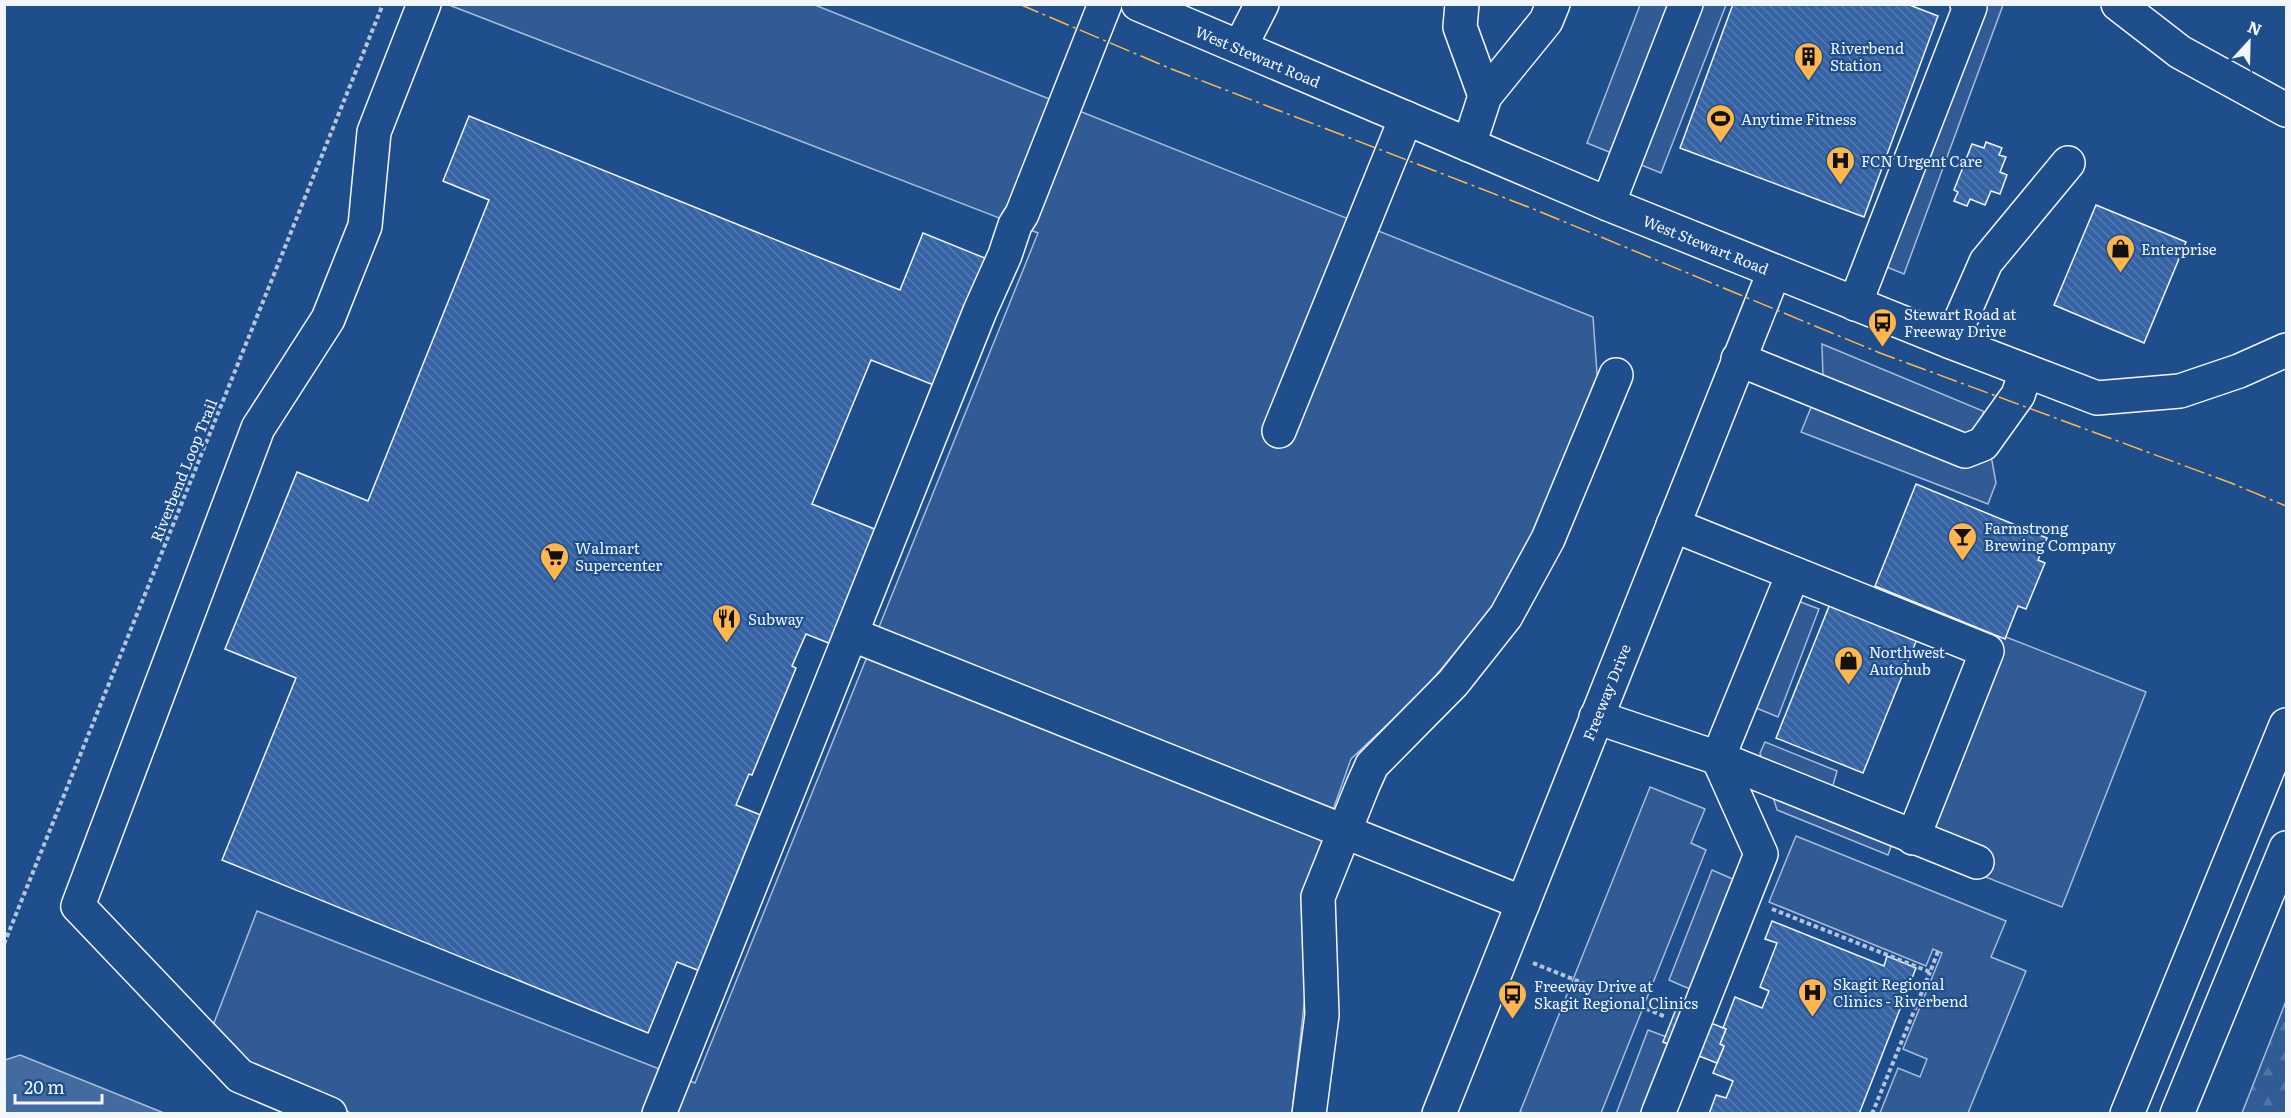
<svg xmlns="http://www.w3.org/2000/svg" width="2291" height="1118" viewBox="0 0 2291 1118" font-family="Literata,serif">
<defs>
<pattern id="forest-firs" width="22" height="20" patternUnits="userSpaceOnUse" patternTransform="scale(1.5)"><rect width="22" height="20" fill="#305b95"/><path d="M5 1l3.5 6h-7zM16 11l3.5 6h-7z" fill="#4e73a5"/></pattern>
<pattern id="building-back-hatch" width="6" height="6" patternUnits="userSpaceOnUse" patternTransform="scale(1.5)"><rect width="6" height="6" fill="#3563a3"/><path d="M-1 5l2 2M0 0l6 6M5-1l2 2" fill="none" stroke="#537ab1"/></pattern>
</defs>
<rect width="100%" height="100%" fill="#1f4e8c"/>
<!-- built -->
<g fill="#305b95" stroke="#a8bbd7" stroke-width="1.5">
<path d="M449,5H815L1593,317L1598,387L1557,484L1502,595L1424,690L1351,759L1306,886L1307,978L1292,1113H351L202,1054L257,911L695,1083L1038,233Z"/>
<path d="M1640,5H1726L1661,173L1587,143Z"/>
<path d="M1953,5H2003L1904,274L1857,255Z"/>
<path d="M1822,344L1983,411L1996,483L1988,504L1801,432L1823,378Z"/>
<path d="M1790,598L1819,609L1778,717L1749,705Z"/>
<path d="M1983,628L2146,692L2062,907L1899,843Z"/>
<path d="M1765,742L1837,771L1830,796L1898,826L1888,855L1777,810L1760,753Z"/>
<path d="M1650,787L1705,809L1691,843L1706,850L1601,1113H1525L1520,1112Z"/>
<path d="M1796,836L2006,921L1991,957L2026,971L1968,1113H1880L1898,1068L1920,1077L1927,1059L1903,1049L1942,953L1933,949L1926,966L1769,902Z"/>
<path d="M1712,870L1735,880L1692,990L1669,980Z"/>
<path d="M1648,1030L1672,1039L1644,1113L1616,1114Z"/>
</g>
<!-- forest -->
<path fill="url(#forest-firs)" stroke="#a8bbd7" stroke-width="1.5" d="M2286,1001V1113H2242Z"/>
<!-- water -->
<path fill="#446ba0" stroke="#a8bbd7" stroke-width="1.5" d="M20,1055L164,1113H5V1060Z"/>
<!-- building -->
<g fill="url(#building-back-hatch)" stroke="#f2f6ff" stroke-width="1.5">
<path d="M1733,4H1907L1938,16L1864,217L1680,148Z"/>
<path d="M469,116L900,290L923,233L987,259L936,386L871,360L812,504L877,530L831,644L806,634L792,666L796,668L752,775L749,774L736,805L763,816L700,971L677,962L648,1033L222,860L296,678L225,649L297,472L368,501L489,200L443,181Z"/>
<path d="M1986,142L2002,148L1999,155L2006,157L2000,172L2007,175L2000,194L1991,191L1985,205L1970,199L1967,206L1954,201L1958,192L1954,190L1972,144L1984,148Z"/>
<path d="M2096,205L2186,242L2144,343L2054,305Z"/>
<path d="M1916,484L2047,538L2038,560L2045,563L2026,609L2018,606L2005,639L1875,586Z"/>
<path d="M1832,599L1919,634L1863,773L1776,738Z"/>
<path d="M1772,921L1884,966L1887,956L1916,968L1859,1114H1709L1716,1095L1726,1098L1733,1081L1713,1073L1724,1046L1720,1044L1726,1029L1723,1028L1735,997L1762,1008L1769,991L1760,987L1777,943L1765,939Z"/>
<path d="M1676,1009L1726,1029L1720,1044L1724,1046L1717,1063L1663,1042Z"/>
</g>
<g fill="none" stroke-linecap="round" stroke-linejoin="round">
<defs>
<g id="minor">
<path d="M1138,4L1608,204L1951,342L2097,398L2180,391L2239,371L2286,350"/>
<path d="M1462,4L1460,27L1485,96"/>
<path d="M2118,4L2180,52L2286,110"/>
<path d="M1240,47L1262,4"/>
<path d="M1469,145L1485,96L1546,21L1553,4"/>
<path d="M1608,204L1686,4"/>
<path d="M1855,304L1970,7L1967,4"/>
<path d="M1951,342L1986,262L2068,163"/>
<path d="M1738,359L1965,451L1983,444L2018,395L2026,371"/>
<path d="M1279,431L1406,118"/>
<path d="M1673,525L1987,651L1913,838"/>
<path d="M851,634L1523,903"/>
<path d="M1596,717L1718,758L1977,862"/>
<path d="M330,1114L240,1076L78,906L258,428L328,319L365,226L374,132L424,4"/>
<path d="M659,1114L980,311L1005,255L1015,225L1022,214L1105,4"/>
<path d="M1309,1114L1322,1015L1318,897L1363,785L1372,765L1453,683L1506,616L1548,539L1616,375"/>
<path d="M1439,1114L1774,272"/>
<path d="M1658,1114L1761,854L1718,758L1793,574"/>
</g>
<g id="highway">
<path d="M2127,1114L2286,725"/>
<path d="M2177,1114L2286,848"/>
</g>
</defs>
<!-- minor casing -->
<use href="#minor" stroke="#f2f6ff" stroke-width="36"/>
<!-- highway casing -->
<use href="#highway" stroke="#f2f6ff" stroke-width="36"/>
<!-- path -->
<g stroke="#b3c4dc" stroke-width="4" stroke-dasharray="4.5 3" stroke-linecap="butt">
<path d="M1772,909L1930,972L1939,949"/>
<path d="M4,944L383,4"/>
<path d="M1533,963L1590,986"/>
<path d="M1625,1000L1666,1017"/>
<path d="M1872,1114L1930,972"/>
</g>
<!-- minor -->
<use href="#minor" stroke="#1f4e8c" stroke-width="33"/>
<!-- highway -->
<use href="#highway" stroke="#1f4e8c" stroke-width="33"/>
<!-- power -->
<path stroke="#ffb74d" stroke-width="1.5" stroke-dasharray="21 4.5 3 4.5" stroke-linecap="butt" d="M1019,4L1169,68L1536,210L1880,353L2231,483L2286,506"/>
</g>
<!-- icons -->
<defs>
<symbol id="building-pin" viewBox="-11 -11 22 30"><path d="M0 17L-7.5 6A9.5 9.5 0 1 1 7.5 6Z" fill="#ffb74d" stroke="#1f4e8c"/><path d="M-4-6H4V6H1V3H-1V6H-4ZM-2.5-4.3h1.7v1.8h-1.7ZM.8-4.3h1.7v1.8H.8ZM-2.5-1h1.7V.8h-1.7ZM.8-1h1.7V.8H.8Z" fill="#111"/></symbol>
<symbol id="stadium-pin" viewBox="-11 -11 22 30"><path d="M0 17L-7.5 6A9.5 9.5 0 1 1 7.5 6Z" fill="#ffb74d" stroke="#1f4e8c"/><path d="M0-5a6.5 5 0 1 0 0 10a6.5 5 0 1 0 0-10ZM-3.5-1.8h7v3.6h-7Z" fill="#111"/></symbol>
<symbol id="hospital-pin" viewBox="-11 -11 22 30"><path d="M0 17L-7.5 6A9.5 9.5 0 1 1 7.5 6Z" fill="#ffb74d" stroke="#1f4e8c"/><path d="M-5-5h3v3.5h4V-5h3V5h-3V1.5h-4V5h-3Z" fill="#111"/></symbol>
<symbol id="shop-pin" viewBox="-11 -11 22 30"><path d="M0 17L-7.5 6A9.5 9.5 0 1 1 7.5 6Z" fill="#ffb74d" stroke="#1f4e8c"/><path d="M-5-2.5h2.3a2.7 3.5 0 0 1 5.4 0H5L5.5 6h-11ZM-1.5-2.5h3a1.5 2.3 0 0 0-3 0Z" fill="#111"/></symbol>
<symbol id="bus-pin" viewBox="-11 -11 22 30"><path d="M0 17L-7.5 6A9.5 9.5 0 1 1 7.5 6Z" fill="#ffb74d" stroke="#1f4e8c"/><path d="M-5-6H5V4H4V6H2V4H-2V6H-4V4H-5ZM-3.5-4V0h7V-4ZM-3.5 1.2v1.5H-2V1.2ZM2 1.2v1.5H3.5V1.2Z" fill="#111"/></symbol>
<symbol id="bar-pin" viewBox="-11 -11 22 30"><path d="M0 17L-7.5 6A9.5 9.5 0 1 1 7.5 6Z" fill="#ffb74d" stroke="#1f4e8c"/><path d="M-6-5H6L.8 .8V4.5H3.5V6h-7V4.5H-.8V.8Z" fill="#111"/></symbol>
<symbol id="supermarket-pin" viewBox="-11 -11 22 30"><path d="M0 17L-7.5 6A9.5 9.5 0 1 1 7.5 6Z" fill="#ffb74d" stroke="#1f4e8c"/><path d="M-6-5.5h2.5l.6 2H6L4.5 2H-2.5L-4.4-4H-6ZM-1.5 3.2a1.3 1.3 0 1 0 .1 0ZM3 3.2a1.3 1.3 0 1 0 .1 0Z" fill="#111"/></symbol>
<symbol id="restaurant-pin" viewBox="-11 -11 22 30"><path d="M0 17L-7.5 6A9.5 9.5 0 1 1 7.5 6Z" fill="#ffb74d" stroke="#1f4e8c"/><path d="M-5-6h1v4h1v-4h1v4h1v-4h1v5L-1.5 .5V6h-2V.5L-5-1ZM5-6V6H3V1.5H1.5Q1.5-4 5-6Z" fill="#111"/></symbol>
</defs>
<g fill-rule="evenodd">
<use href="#building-pin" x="1792" y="40" width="33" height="45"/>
<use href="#stadium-pin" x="1704" y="102" width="33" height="45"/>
<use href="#hospital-pin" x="1824" y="144" width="33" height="45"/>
<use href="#shop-pin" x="2104" y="232" width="33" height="45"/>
<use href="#bus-pin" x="1866" y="306" width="33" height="45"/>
<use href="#bar-pin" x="1946" y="520" width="33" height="45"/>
<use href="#supermarket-pin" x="538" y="540" width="33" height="45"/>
<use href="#restaurant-pin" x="710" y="602" width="33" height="45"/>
<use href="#shop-pin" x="1832" y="644" width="33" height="45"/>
<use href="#hospital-pin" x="1796" y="976" width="33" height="45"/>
<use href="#bus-pin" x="1496" y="978" width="33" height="45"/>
</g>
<g text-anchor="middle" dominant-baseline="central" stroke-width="4.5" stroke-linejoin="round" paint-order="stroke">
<!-- poi labels -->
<g font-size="15" fill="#f2f6ff" stroke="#1f4e8c" text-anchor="start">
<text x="1830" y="47">Riverbend<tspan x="1830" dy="17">Station</tspan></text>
<text x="1741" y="118">Anytime Fitness</text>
<text x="1861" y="160">FCN Urgent Care</text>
<text x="2141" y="248">Enterprise</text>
<text x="1904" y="313">Stewart Road at<tspan x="1904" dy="17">Freeway Drive</tspan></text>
<text x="1984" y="527">Farmstrong<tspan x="1984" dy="17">Brewing Company</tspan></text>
<text x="575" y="547">Walmart<tspan x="575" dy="17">Supercenter</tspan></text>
<text x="748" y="618">Subway</text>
<text x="1869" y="651">Northwest<tspan x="1869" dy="17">Autohub</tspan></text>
<text x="1833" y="983">Skagit Regional<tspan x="1833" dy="17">Clinics - Riverbend</tspan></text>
<text x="1534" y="985">Freeway Drive at<tspan x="1534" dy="17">Skagit Regional Clinics</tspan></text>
</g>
<!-- street labels -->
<g font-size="15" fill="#f2f6ff" stroke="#1f4e8c">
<text transform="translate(1258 56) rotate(23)">West Stewart Road</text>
<text transform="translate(1706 244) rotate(22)">West Stewart Road</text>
<text transform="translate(183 470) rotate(-68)">Riverbend Loop Trail</text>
<text transform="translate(1606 692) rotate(-68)">Freeway Drive</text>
</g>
</g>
<!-- border -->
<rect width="2291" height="1118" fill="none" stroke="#f2f6ff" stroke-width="12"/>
<!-- north arrow -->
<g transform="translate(2249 42) rotate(22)" stroke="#1f4e8c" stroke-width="4.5" paint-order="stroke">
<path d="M0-4.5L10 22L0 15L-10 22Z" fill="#f2f6ff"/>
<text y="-9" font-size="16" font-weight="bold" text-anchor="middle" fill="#f2f6ff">N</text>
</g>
<!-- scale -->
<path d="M15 1094v9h87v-9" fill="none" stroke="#f2f6ff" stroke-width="3"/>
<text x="24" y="1094" font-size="18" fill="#f2f6ff" stroke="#1f4e8c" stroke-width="4.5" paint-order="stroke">20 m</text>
</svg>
